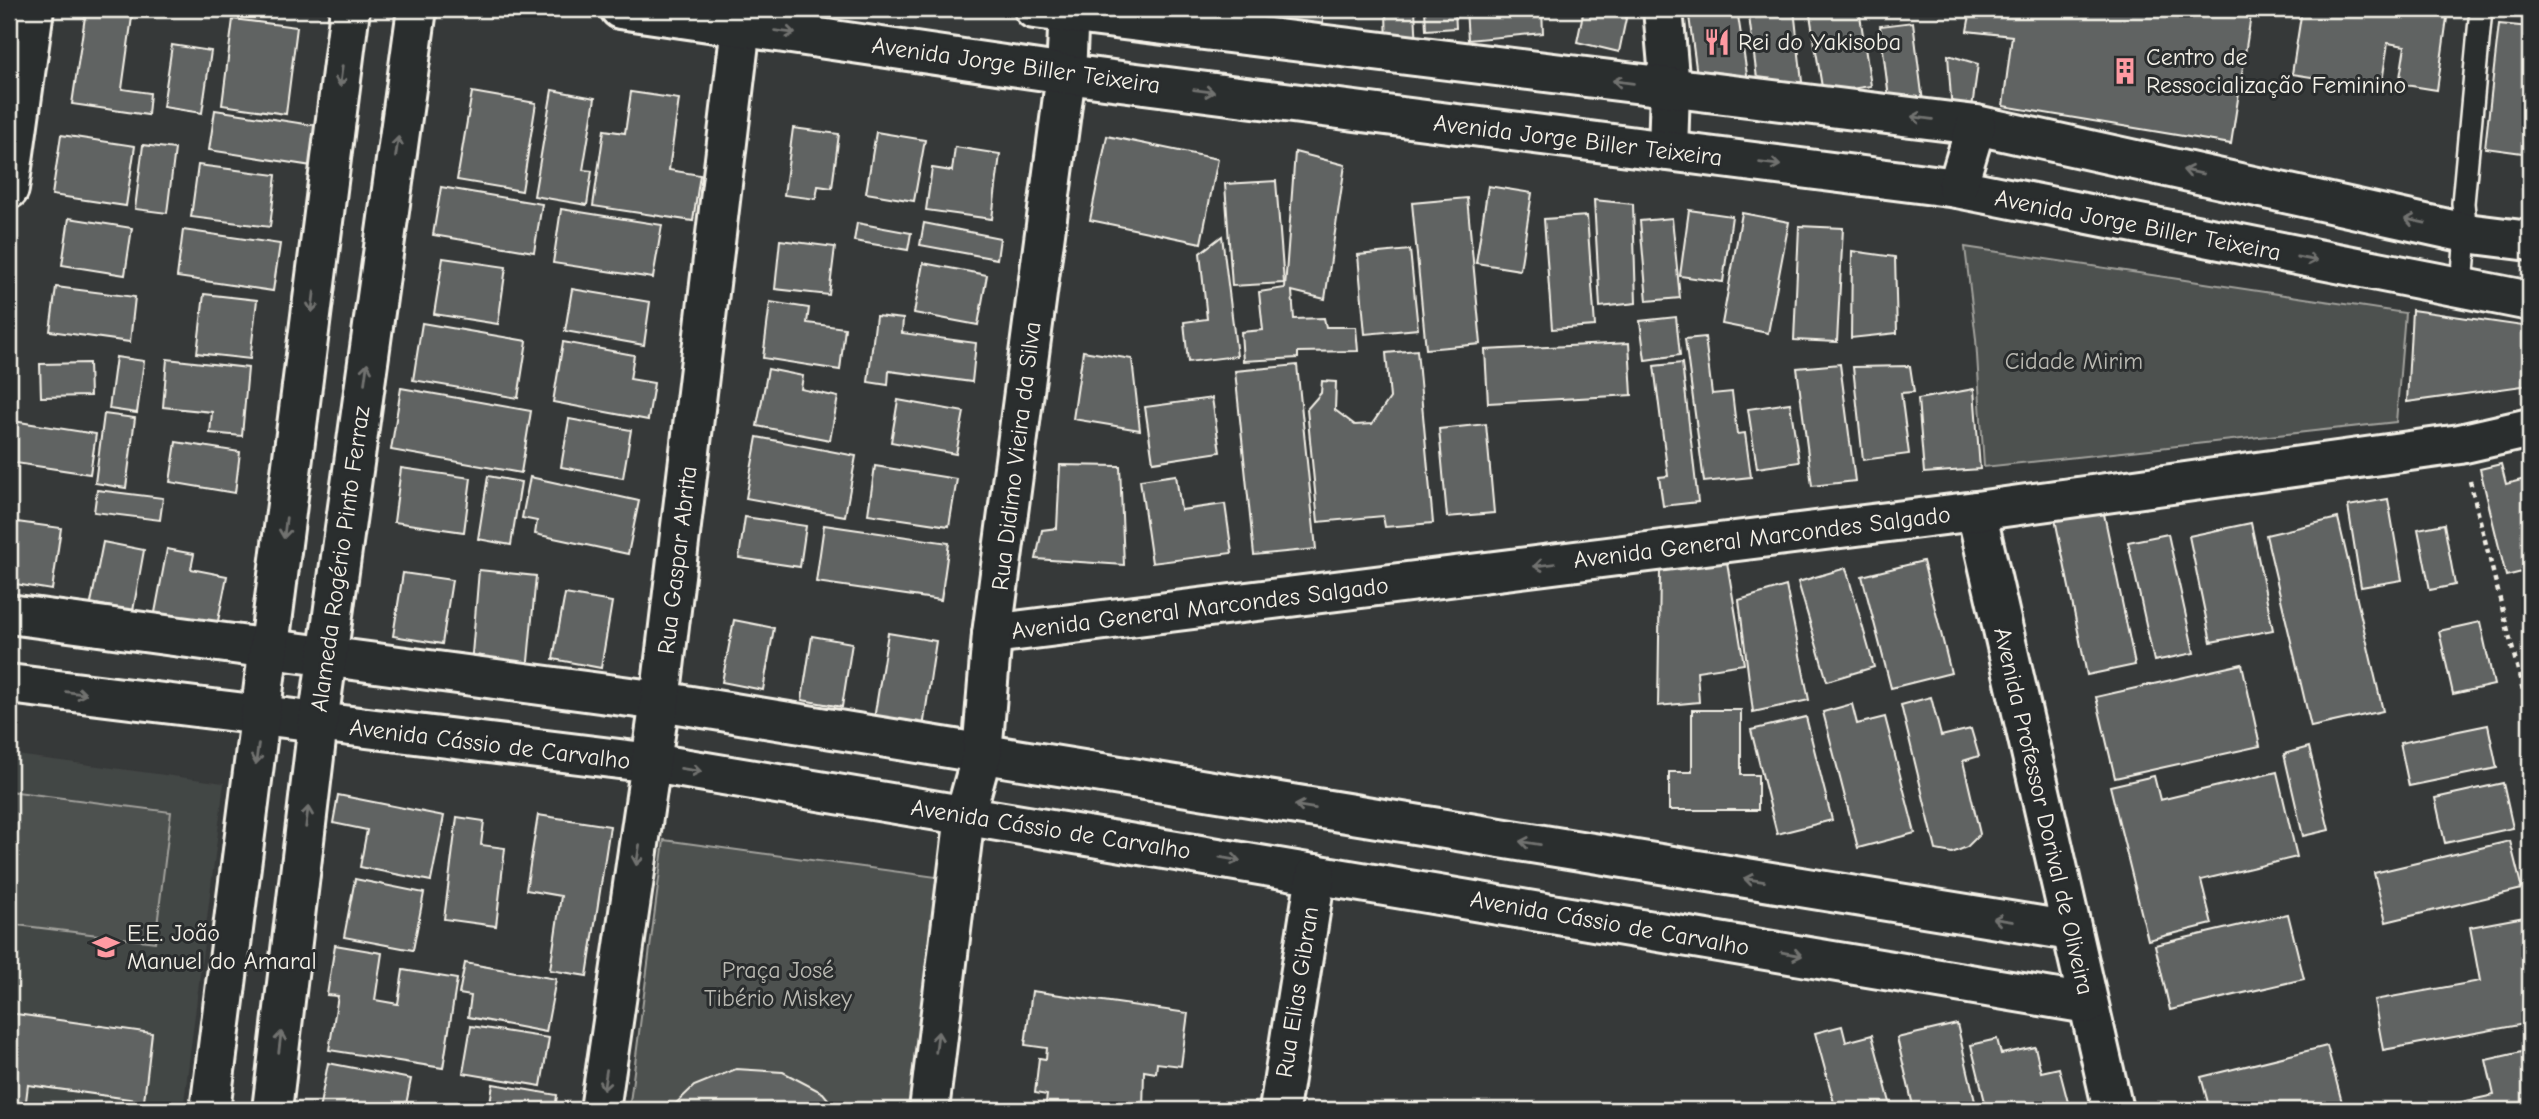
<svg xmlns="http://www.w3.org/2000/svg" width="2539" height="1119" viewBox="0 0 2539 1119" font-family="'Comic Neue',sans-serif">
<rect width="100%" height="100%" fill="#363939"/>
<filter id="ink" filterUnits="userSpaceOnUse"><feTurbulence type="fractalNoise" baseFrequency=".0143" numOctaves="2"/><feDisplacementMap in="SourceGraphic" scale="14" xChannelSelector="R" yChannelSelector="G"/><feConvolveMatrix kernelMatrix="1 2 1 2 8 2 1 2 1" color-interpolation-filters="sRGB"/></filter>
<g filter="url(#ink)">
<!-- built -->
<path fill="#434645" d="M9,754L224,783L183,1110H9Z"/>
<!-- green -->
<g fill="#4e514f" stroke="#a1a19c" stroke-width="2">
<path d="M1965,247L2405,313L2396,422L1984,467L1976,339Z"/>
<path d="M9,791L171,812L155,942L9,924Z"/>
<path d="M664,840L944,878L914,1110H629Z"/>
</g>
<!-- building -->
<g fill="#616362" stroke="#f4f1e8" stroke-width="2">
<path d="M1273,9H1322L1324,34L1276,38Z"/>
<path d="M1386,9H1415L1417,49L1387,51Z"/>
<path d="M1425,9H1455L1456,28L1426,30Z"/>
<path d="M1466,9H1542L1543,33L1468,40Z"/>
<path d="M1584,9H1628L1619,52L1577,42Z"/>
<path d="M1688,9H1737L1748,81L1697,75Z"/>
<path d="M1748,9H1794L1802,82L1758,86Z"/>
<path d="M1809,9H1859L1871,86L1823,93Z"/>
<path d="M1971,9H2252L2231,144L2003,106L2012,36L1967,31Z"/>
<path d="M2302,9H2387L2447,18L2437,90L2399,84L2405,46L2388,43L2381,88L2292,74Z"/>
<path d="M86,10L132,17L122,89L150,93L148,115L72,104Z"/>
<path d="M233,19L297,27L286,114L222,105Z"/>
<path d="M1913,22L1923,102L1890,106L1880,26Z"/>
<path d="M2499,24L2530,27V154L2485,148Z"/>
<path d="M172,45L211,51L202,113L163,107Z"/>
<path d="M1948,55L1978,64L1971,115L1952,113Z"/>
<path d="M552,90L595,98L583,170L592,171L587,205L534,196Z"/>
<path d="M472,92L536,103L522,191L457,180Z"/>
<path d="M631,92L679,99L669,170L700,175L693,221L593,206L604,130L625,133Z"/>
<path d="M215,110L318,126L312,166L209,150Z"/>
<path d="M793,128L839,134L832,188L818,186L816,199L784,195Z"/>
<path d="M876,132L925,140L914,201L866,193Z"/>
<path d="M61,135L135,146L126,206L52,195Z"/>
<path d="M1107,136L1218,159L1201,243L1090,220Z"/>
<path d="M143,145L175,149L167,213L135,209Z"/>
<path d="M955,147L1000,154L992,219L926,210L932,168L952,171Z"/>
<path d="M1295,152L1345,165L1325,299L1292,291L1294,319L1324,318L1326,327H1356L1358,351L1298,352V358L1243,361L1241,332L1263,330L1259,292L1285,288Z"/>
<path d="M198,165L276,175L270,227L191,217Z"/>
<path d="M1276,181L1284,283L1232,286L1225,184Z"/>
<path d="M1488,186L1532,193L1520,270L1476,263Z"/>
<path d="M441,187L542,204L534,252L433,235Z"/>
<path d="M1467,198L1481,344L1426,349L1412,203Z"/>
<path d="M1594,200L1633,204L1636,303L1600,307Z"/>
<path d="M561,209L662,225L653,278L553,263Z"/>
<path d="M1689,210L1732,216L1723,282L1680,276Z"/>
<path d="M1742,213L1789,222L1768,333L1722,324Z"/>
<path d="M1587,216L1595,326L1552,329L1544,219Z"/>
<path d="M69,218L132,228L125,275L62,265Z"/>
<path d="M1672,218L1680,298L1647,301L1640,221Z"/>
<path d="M857,223L911,233L908,250L854,241Z"/>
<path d="M924,223L1000,238L997,259L920,245Z"/>
<path d="M1799,226L1843,228L1837,342L1794,340Z"/>
<path d="M183,230L280,244L273,291L177,277Z"/>
<path d="M1222,236L1237,356L1188,362L1184,322L1207,319L1200,253Z"/>
<path d="M780,240L835,247L829,295L775,289Z"/>
<path d="M1410,250L1418,329L1365,334L1358,255Z"/>
<path d="M1852,251L1895,257L1897,333L1851,338Z"/>
<path d="M443,258L506,267L498,324L434,314Z"/>
<path d="M923,263L987,275L978,325L914,313Z"/>
<path d="M56,287L135,297L130,342L50,331Z"/>
<path d="M572,289L650,302L644,345L565,331Z"/>
<path d="M204,294L257,300L250,359L197,353Z"/>
<path d="M770,302L809,308L807,323L845,328L840,370L763,358Z"/>
<path d="M2412,310L2530,327V385L2407,402Z"/>
<path d="M876,316L903,319L902,333L976,343L972,382L889,371L888,385L868,382Z"/>
<path d="M1676,317L1680,355L1645,360L1640,321Z"/>
<path d="M422,323L527,341L518,398L413,380Z"/>
<path d="M1705,337L1712,394L1732,392L1737,434L1745,433L1751,477L1704,482L1685,339Z"/>
<path d="M563,342L634,355L630,379L654,383L648,420L553,402Z"/>
<path d="M1629,343L1632,395L1488,403L1485,350Z"/>
<path d="M1417,350L1433,523L1385,527L1383,516L1318,522L1307,409L1321,393L1322,381L1336,382L1335,410L1355,425L1372,424L1390,398L1386,353Z"/>
<path d="M1083,351L1132,359L1140,430L1073,419Z"/>
<path d="M116,357L144,361L137,413L109,409Z"/>
<path d="M167,359L248,368L242,436L210,433L212,412L163,407Z"/>
<path d="M89,363L90,396L41,397L40,364Z"/>
<path d="M1682,363L1698,502L1663,506L1659,477L1668,476L1654,366Z"/>
<path d="M1840,364L1855,481L1812,486L1797,368Z"/>
<path d="M1297,365L1316,549L1254,555L1235,371Z"/>
<path d="M1910,366L1914,392L1901,393L1909,454L1863,460L1853,367Z"/>
<path d="M768,369L803,376L801,389L838,397L830,440L757,426Z"/>
<path d="M401,388L531,411L521,473L391,450Z"/>
<path d="M1974,389L1980,469L1924,473L1918,399Z"/>
<path d="M1212,398L1220,452L1153,462L1145,407Z"/>
<path d="M898,400L964,412L956,454L891,442Z"/>
<path d="M1790,403L1799,462L1757,468L1748,409Z"/>
<path d="M104,414L135,418L126,488L95,483Z"/>
<path d="M569,419L631,430L623,478L561,467Z"/>
<path d="M13,421L96,434L90,474L9,462Z"/>
<path d="M1486,424L1494,513L1447,517L1439,429Z"/>
<path d="M757,437L856,456L845,516L746,498Z"/>
<path d="M176,442L240,452L235,493L170,482Z"/>
<path d="M2501,464L2506,484L2525,479L2530,500V570L2506,576L2480,469Z"/>
<path d="M1060,465L1120,466L1124,565L1036,559L1042,530L1057,528Z"/>
<path d="M875,466L957,479L949,526L868,514Z"/>
<path d="M401,468L471,478L464,532L394,522Z"/>
<path d="M1176,475L1181,510L1225,504L1232,553L1152,563L1140,480Z"/>
<path d="M488,476L521,482L511,545L478,539Z"/>
<path d="M530,477L639,501L628,554L535,534L537,521L522,518Z"/>
<path d="M97,490L163,498L160,520L94,512Z"/>
<path d="M2388,499L2402,580L2361,587L2348,506Z"/>
<path d="M2103,509L2135,665L2087,675L2055,519Z"/>
<path d="M745,517L806,526L800,567L739,558Z"/>
<path d="M2338,518L2383,711L2311,727L2266,535Z"/>
<path d="M17,522L61,528L52,590L9,583Z"/>
<path d="M2251,523L2273,630L2211,642L2189,536Z"/>
<path d="M2444,524L2455,585L2430,590L2418,529Z"/>
<path d="M824,525L949,543L941,600L816,582Z"/>
<path d="M2168,534L2194,653L2154,661L2128,542Z"/>
<path d="M103,542L144,550L133,611L91,603Z"/>
<path d="M167,549L194,554L191,569L227,576L216,631L154,618Z"/>
<path d="M1923,561L1951,673L1891,688L1862,576Z"/>
<path d="M1727,562L1744,664L1697,671L1699,702L1658,706L1660,571Z"/>
<path d="M1846,568L1874,667L1827,681L1798,582Z"/>
<path d="M479,570L536,576L527,672L471,666Z"/>
<path d="M403,573L452,580L442,644L393,636Z"/>
<path d="M1786,586L1809,700L1753,712L1739,600Z"/>
<path d="M565,594L612,602L601,668L553,659Z"/>
<path d="M734,620L774,628L763,690L722,682Z"/>
<path d="M2480,622L2494,685L2453,694L2439,631Z"/>
<path d="M888,633L936,641L923,728L874,719Z"/>
<path d="M812,636L852,643L842,707L802,700Z"/>
<path d="M2242,664L2260,746L2115,778L2096,697Z"/>
<path d="M1931,697L1941,736L1971,729L1979,756L1963,761L1980,834L1967,847L1952,853L1936,850L1901,705Z"/>
<path d="M1852,704L1857,724L1885,717L1915,833L1858,848L1823,712Z"/>
<path d="M1692,710H1741V775H1758V810H1669V772H1692Z"/>
<path d="M1806,717L1832,820L1777,834L1751,730Z"/>
<path d="M2488,725L2497,768L2409,786L2400,743Z"/>
<path d="M2309,747L2329,830L2303,836L2284,754Z"/>
<path d="M2277,772L2297,857L2201,880L2212,924L2148,940L2110,786L2154,776L2160,800Z"/>
<path d="M2503,783L2513,828L2445,843L2435,798Z"/>
<path d="M338,795L444,816L431,881L360,867L367,830L333,823Z"/>
<path d="M538,815L610,826L587,976L550,970L561,896L526,890Z"/>
<path d="M457,817L484,821L481,845L505,848L496,926L444,919Z"/>
<path d="M2510,841L2522,889L2386,922L2374,873Z"/>
<path d="M355,879L424,893L413,950L344,937Z"/>
<path d="M2288,914L2304,979L2170,1010L2155,945Z"/>
<path d="M2530,916V1023L2383,1050L2374,1000L2480,981L2470,927Z"/>
<path d="M335,945L382,953L375,1000L398,1004L403,970L457,979L443,1068L329,1050L338,996L327,995Z"/>
<path d="M465,963L556,979L546,1032L468,1017L471,996L459,994Z"/>
<path d="M1032,991L1188,1013L1181,1066L1157,1063L1156,1073L1144,1071L1143,1110H1045L1047,1095L1035,1093L1039,1058L1046,1059L1047,1048L1025,1045Z"/>
<path d="M9,1013L152,1033L144,1101L28,1085L25,1109L37,1110H9Z"/>
<path d="M1957,1024L1977,1110H1914L1897,1038Z"/>
<path d="M471,1026L549,1038L541,1086L463,1073Z"/>
<path d="M1842,1026L1846,1042L1872,1035L1892,1110H1836L1815,1033Z"/>
<path d="M1997,1039L2001,1054L2035,1047L2041,1072L2059,1068L2070,1110H1987L1971,1045Z"/>
<path d="M2327,1046L2344,1110H2210L2201,1077Z"/>
<path d="M2530,1050V1085H2528L2530,1110H2459L2457,1103L2494,1095L2486,1060Z"/>
<path d="M328,1063L411,1079L405,1110H319Z"/>
<path d="M736,1069L783,1072L823,1093L837,1110H669L694,1086Z"/>
<path d="M493,1084L557,1095L555,1110H473L474,1101L490,1104Z"/>
</g>
<g fill="none" stroke-linecap="round" stroke-linejoin="round">
<defs>
<path id="lane" d="M2462,287L2466,233L2463,203L2481,9"/>
<g id="street">
<path d="M1663,9L1670,88L1668,151"/>
<path d="M9,189L34,9"/>
<path d="M1976,511L2113,1110"/>
<path d="M9,614L660,701L2071,931"/>
<path d="M992,634L1976,511L2460,444L2530,428"/>
<path d="M9,684L652,763L2088,1004"/>
<path d="M600,1110L660,701L743,9"/>
<path d="M929,1110L965,815L982,754L992,634L1066,74L1069,9"/>
<path d="M1279,1110L1316,874"/>
</g>
<g id="secondary">
<path d="M620,9L1066,74L1957,188L2530,301"/>
<path d="M1034,9L1976,125L2466,233L2530,241"/>
<path d="M1957,188L1976,125"/>
<path d="M210,1110L350,9"/>
<path d="M272,1110L318,723L417,9"/>
</g>
</defs>
<!-- lane casing -->
<use href="#lane" stroke="#f4f1e8" stroke-width="26"/>
<!-- street casing -->
<use href="#street" stroke="#f4f1e8" stroke-width="44"/>
<!-- secondary casing -->
<use href="#secondary" stroke="#f4f1e8" stroke-width="44"/>
<!-- path -->
<path stroke="#f4f1e8" stroke-width="4.5" stroke-dasharray="5 5" stroke-linecap="butt" d="M2470,481L2530,718"/>
<!-- lane -->
<use href="#lane" stroke="#2a2d2e" stroke-width="21"/>
<!-- street -->
<use href="#street" stroke="#2a2d2e" stroke-width="38"/>
<!-- secondary -->
<use href="#secondary" stroke="#2a2d2e" stroke-width="38"/>
</g>
<!-- one-way arrows -->
<defs><path id="oneway-shaft" d="M-6 0H5M1.5-3L5.5 0L1.5 3" fill="none" stroke-width="1.6" stroke-linecap="round" stroke-linejoin="round" transform="scale(1.75)"/></defs>
<g stroke="#71726f">
<use href="#oneway-shaft" transform="translate(785 32) rotate(8)"/>
<use href="#oneway-shaft" transform="translate(341 76) rotate(97)"/>
<use href="#oneway-shaft" transform="translate(1623 82) rotate(-173)"/>
<use href="#oneway-shaft" transform="translate(1204 91) rotate(7)"/>
<use href="#oneway-shaft" transform="translate(1922 118) rotate(-173)"/>
<use href="#oneway-shaft" transform="translate(397 147) rotate(-82)"/>
<use href="#oneway-shaft" transform="translate(1770 164) rotate(7)"/>
<use href="#oneway-shaft" transform="translate(2193 172) rotate(-168)"/>
<use href="#oneway-shaft" transform="translate(2415 221) rotate(-168)"/>
<use href="#oneway-shaft" transform="translate(2307 259) rotate(11)"/>
<use href="#oneway-shaft" transform="translate(313 302) rotate(97)"/>
<use href="#oneway-shaft" transform="translate(366 373) rotate(-82)"/>
<use href="#oneway-shaft" transform="translate(285 528) rotate(97)"/>
<use href="#oneway-shaft" transform="translate(1544 565) rotate(173)"/>
<use href="#oneway-shaft" transform="translate(76 693) rotate(7)"/>
<use href="#oneway-shaft" transform="translate(257 754) rotate(98)"/>
<use href="#oneway-shaft" transform="translate(691 770) rotate(9)"/>
<use href="#oneway-shaft" transform="translate(1305 807) rotate(-171)"/>
<use href="#oneway-shaft" transform="translate(307 817) rotate(-83)"/>
<use href="#oneway-shaft" transform="translate(1530 843) rotate(-171)"/>
<use href="#oneway-shaft" transform="translate(638 855) rotate(99)"/>
<use href="#oneway-shaft" transform="translate(1230 859) rotate(10)"/>
<use href="#oneway-shaft" transform="translate(1754 880) rotate(-171)"/>
<use href="#oneway-shaft" transform="translate(2003 920) rotate(-171)"/>
<use href="#oneway-shaft" transform="translate(1792 954) rotate(10)"/>
<use href="#oneway-shaft" transform="translate(280 1042) rotate(-83)"/>
<use href="#oneway-shaft" transform="translate(937 1042) rotate(-83)"/>
<use href="#oneway-shaft" transform="translate(605 1080) rotate(99)"/>
</g>
</g>
<!-- icons -->
<defs>
<symbol id="restaurant-bare" viewBox="-9 -9 18 18"><path d="M-5-6h1v4h1v-4h1v4h1v-4h1v5L-1.5 .5V6h-2V.5L-5-1ZM5-6V6H3V1.5H1.5Q1.5-4 5-6Z" fill="#ff9aa2" stroke="#2a2d2e" stroke-width="2.5" paint-order="stroke"/></symbol>
<symbol id="building-bare" viewBox="-9 -9 18 18"><path d="M-4-6H4V6H1V3H-1V6H-4ZM-2.5-4.3h1.7v1.8h-1.7ZM.8-4.3h1.7v1.8H.8ZM-2.5-1h1.7V.8h-1.7ZM.8-1h1.7V.8H.8Z" fill="#ff9aa2" stroke="#2a2d2e" stroke-width="2.5" paint-order="stroke"/></symbol>
<symbol id="school-bare" viewBox="-9 -9 18 18"><path d="M0-5L7-2L0 1L-7-2ZM-4 1L0 2.5L4 1V4Q0 6-4 4Z" fill="#ff9aa2" stroke="#2a2d2e" stroke-width="2.5" paint-order="stroke"/></symbol>
</defs>
<g fill-rule="evenodd">
<use href="#restaurant-bare" x="1698" y="23" width="38" height="38"/>
<use href="#building-bare" x="2106" y="52" width="38" height="38"/>
<use href="#school-bare" x="87" y="928" width="38" height="38"/>
</g>
<g text-anchor="middle" dominant-baseline="central" stroke-width="6" stroke-linejoin="round" paint-order="stroke">
<!-- poi labels -->
<g font-size="24" fill="#f4f1e8" stroke="#2a2d2e" text-anchor="start">
<text x="1738" y="42">Rei do Yakisoba</text>
<text x="2146" y="57">Centro de<tspan x="2146" dy="28">Ressocialização Feminino</tspan></text>
<text x="127" y="933">E.E. João<tspan x="127" dy="28">Manuel do Amaral</tspan></text>
</g>
<!-- street labels -->
<g font-size="24" fill="#f4f1e8" stroke="#2a2d2e">
<text transform="translate(1016 65) rotate(8)">Avenida Jorge Biller Teixeira</text>
<text transform="translate(1578 140) rotate(7)">Avenida Jorge Biller Teixeira</text>
<text transform="translate(2138 225) rotate(11)">Avenida Jorge Biller Teixeira</text>
<text transform="translate(1016 456) rotate(-83)">Rua Didimo Vieira da Silva</text>
<text transform="translate(1762 537) rotate(-7)">Avenida General Marcondes Salgado</text>
<text transform="translate(340 559) rotate(-82)">Alameda Rogério Pinto Ferraz</text>
<text transform="translate(677 560) rotate(-83)">Rua Gaspar Abrita</text>
<text transform="translate(1200 608) rotate(-7)">Avenida General Marcondes Salgado</text>
<text transform="translate(490 744) rotate(7)">Avenida Cássio de Carvalho</text>
<text transform="translate(2044 811) rotate(77)">Avenida Professor Dorival de Oliveira</text>
<text transform="translate(1051 829) rotate(9)">Avenida Cássio de Carvalho</text>
<text transform="translate(1610 923) rotate(10)">Avenida Cássio de Carvalho</text>
<text transform="translate(1297 992) rotate(-81)">Rua Elias Gibran</text>
</g>
<!-- park labels -->
<g font-size="24" fill="#bab9b2" stroke="#2a2d2e">
<text x="2074" y="361">Cidade Mirim</text>
<text x="778" y="970">Praça José<tspan x="778" dy="28">Tibério Miskey</tspan></text>
</g>
</g>
<!-- margin -->
<rect width="2539" height="1119" fill="none" stroke="#2a2d2e" stroke-width="35"/>
<rect x="18" y="18" width="2504" height="1084" fill="none" stroke="#f4f1e8" stroke-width="2.5" filter="url(#ink)"/>
</svg>
